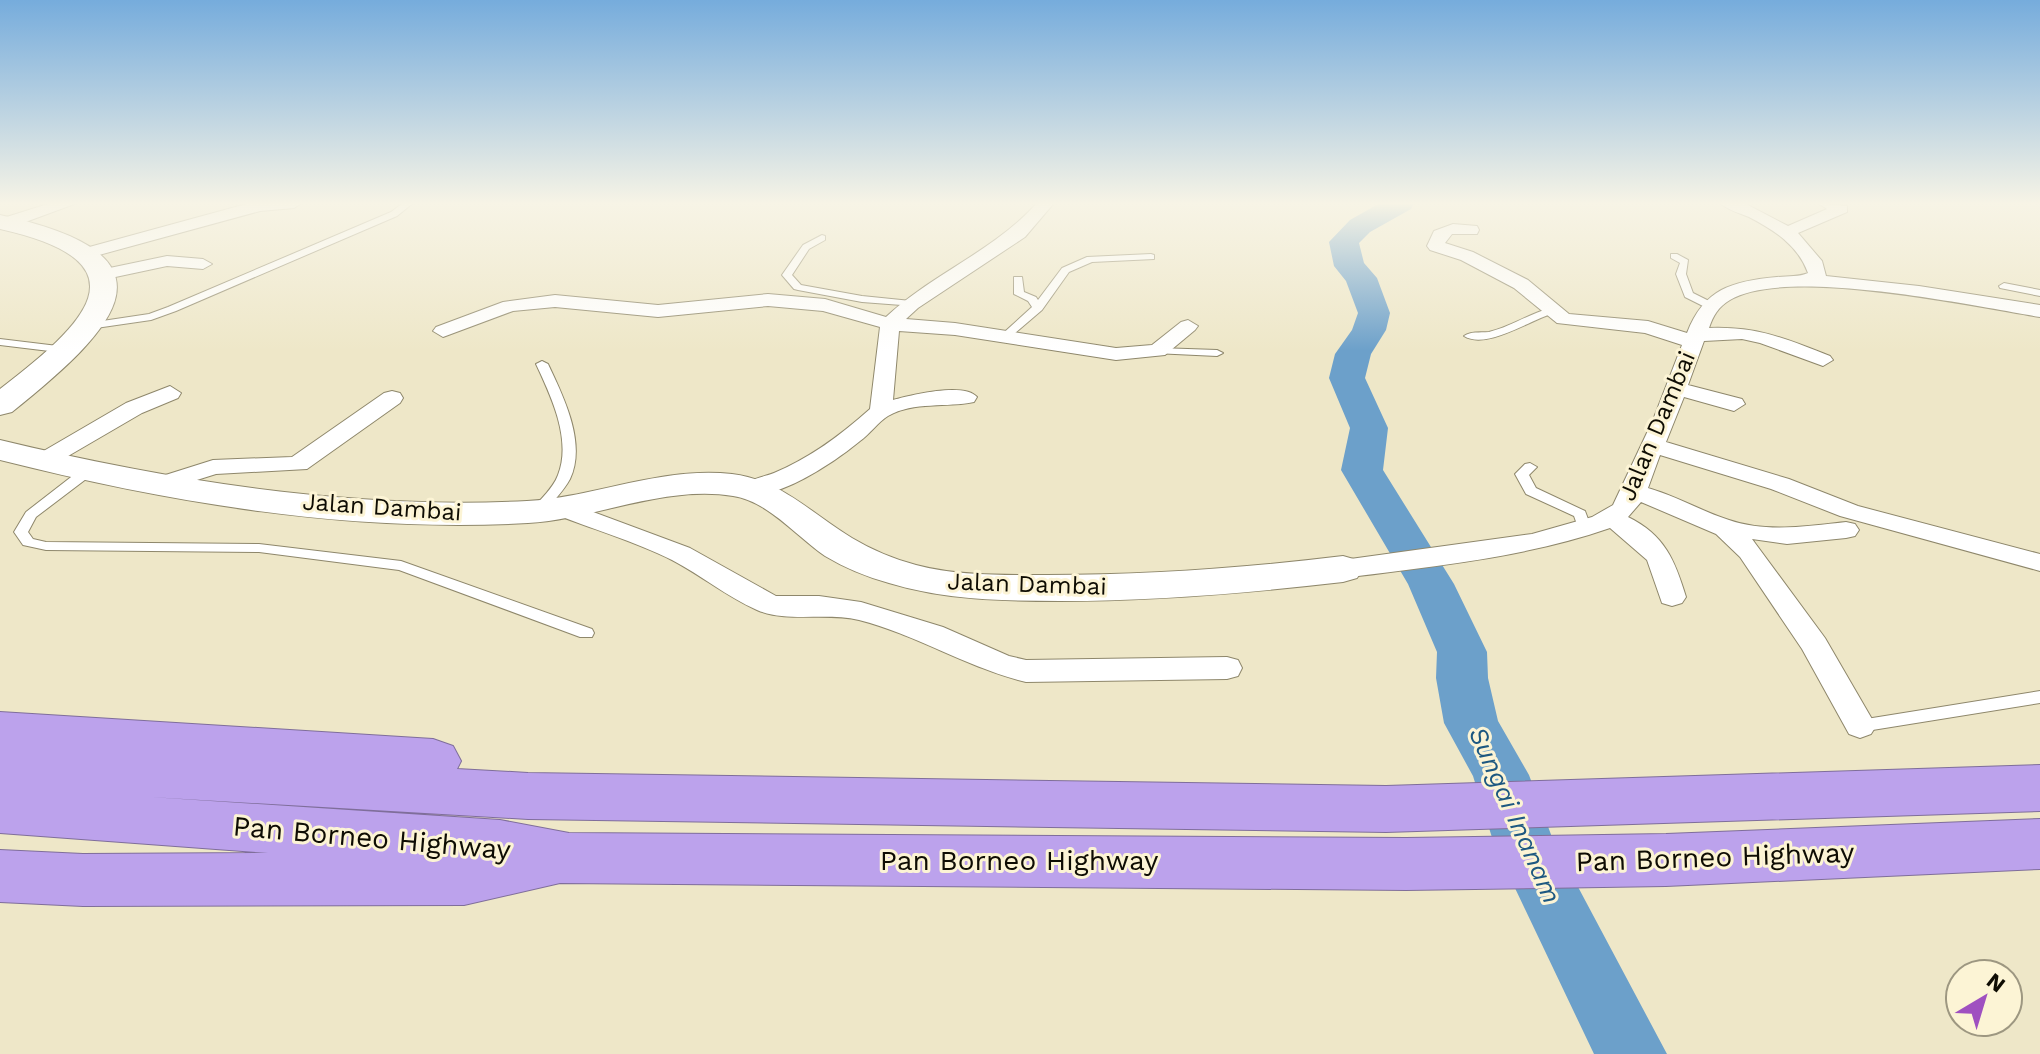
<svg xmlns="http://www.w3.org/2000/svg" width="2040" height="1054" viewBox="0 0 2040 1054" font-family="'Work Sans',sans-serif">
<rect width="100%" height="100%" fill="#eee7c8"/>
<g fill="none" stroke-linecap="round" stroke-linejoin="round">
<!-- river -->
<path fill="#6ca0ca" fill-rule="evenodd" d="M1380,203H1414L1411,209L1370,232L1359,243L1364,263L1377,278L1390,313L1386,330L1371,354L1365,378L1388,428L1383,470L1454,584L1487,652L1488,678L1498,721L1529,775L1553,840L1667,1054H1594L1494,844L1473,776L1444,723L1436,678L1437,652L1408,584L1341,470L1350,428L1329,378L1335,354L1352,330L1358,313L1346,281L1334,266L1329,242L1350,220Z"/>
<defs>
<g id="lane">
<path d="M403,203H413L397,216L176,311L151,320L89,329L84,326L89,323L149,314L168,307L391,212Z"/>
<path d="M822,235L825,236V240L809,249L792,275L801,285L862,296L911,301L916,304L915,306L862,302L798,290L794,289L782,275L803,245Z"/>
<path d="M1151,254L1154,255V259L1092,262L1069,272L1042,310L1008,339L1004,340L999,337L1032,307L1028,301L1014,294V277H1022L1024,292L1036,297L1038,300L1062,268L1087,257Z"/>
<path d="M1671,254H1677L1688,260L1686,274L1693,293L1715,304V308H1707L1685,297L1676,274L1680,263L1671,258Z"/>
<path d="M2004,283L2040,290V296L2000,288L1999,286Z"/>
<path d="M1550,308L1555,311L1554,313C1530,320 1486,350 1464,336C1471,331 1479,333 1489,332C1510,327 1529,314 1550,308Z"/>
<path d="M0,339L66,347L72,350L66,353L0,345Z"/>
<path d="M1158,348L1217,350L1223,353L1217,356L1154,353V349Z"/>
<path d="M542,361L548,364C563,396 587,443 570,479C563,492 552,502 543,514L538,515L531,511C540,499 553,489 558,475C572,440 551,396 536,364Z"/>
<path d="M1530,463L1537,467L1529,475L1536,488L1585,511L1591,527L1589,530H1579L1574,516L1526,494L1515,474L1525,464Z"/>
<path d="M89,466L94,467L96,470L94,473L36,517L28,532L33,539L46,542L259,544L401,561L592,629L594,633L592,637H580L399,570L259,552L46,550L23,545L14,532L26,512L84,467Z"/>
<path d="M2040,691V703L1860,732L1854,731L1851,726L1854,721L1860,720Z"/>
</g>
<g id="street">
<path d="M51,203H77L12,227L0,226V219Z"/>
<path d="M250,203H302L294,208L260,211L88,258L79,253L82,249Z"/>
<path d="M1037,203H1054L1025,237L918,308L906,319L955,323L1116,348L1152,345L1181,322L1188,320L1198,326L1195,330L1165,355L1116,360L955,335L899,331L893,400C911,395 964,382 977,397L974,402C947,408 914,401 888,416C878,422 870,434 860,441C836,461 776,502 744,494L741,489C747,479 764,477 774,473C810,458 841,435 870,409L880,327L823,311L768,306L658,317L555,307L513,311L443,337L433,331L436,327L503,302L555,295L658,305L768,294L825,299L886,317C933,273 993,252 1037,203Z"/>
<path d="M1720,203H1744L1788,226L1827,209L1818,203L1847,206V212L1798,233L1822,261L1826,276L1919,286L2040,305V317C1973,306 1786,266 1730,300C1718,307 1713,316 1709,328C1757,326 1787,339 1830,356L1833,360L1823,366L1760,343L1742,339L1704,341L1688,385L1742,399L1745,404L1734,411L1684,397L1666,442L1789,479L1858,506L2040,554V571L1840,516L1771,489L1660,455L1648,488C1676,496 1701,511 1729,520C1766,533 1808,526 1846,522L1855,524L1859,530L1855,536L1846,538L1787,544L1752,539L1825,638L1876,726L1871,734L1860,738L1849,734L1802,649L1740,557L1716,534L1641,502L1628,517C1665,535 1675,561 1686,597L1682,603L1672,606L1662,603L1647,560L1610,528C1524,558 1433,566 1343,578L1333,575L1329,569L1333,563L1343,560L1532,534L1592,517L1613,505L1653,420L1682,345L1645,333L1557,323L1514,288L1461,260L1430,250L1427,246L1434,231L1453,224L1477,226L1479,230L1477,234H1452L1445,243L1473,252L1528,280L1569,314L1648,321L1687,333C1704,289 1732,281 1777,277C1788,276 1799,277 1808,273C1798,245 1774,230 1749,217C1739,213 1728,210 1720,203Z"/>
<path d="M167,256L203,259L212,264L203,269L167,266L106,279L97,274L100,270Z"/>
<path d="M170,386L181,393L178,398L142,413L51,466H35L31,461L35,456L126,403Z"/>
<path d="M392,391L400,393L403,398L400,403L307,469L216,474L165,490L156,488L153,483L156,478L213,460L292,457L384,393Z"/>
<path d="M561,500L690,548L776,596H819L861,602L943,627L1009,656L1026,660L1227,657L1238,660L1242,668L1238,676L1227,679L1026,682C968,668 917,635 859,620C826,612 787,623 757,610C727,597 701,575 672,560C634,541 592,529 552,513L548,508L552,503Z"/>
</g>
<g id="secondary">
<path d="M0,215C187,255 118,327 12,412L0,415V389C82,326 153,263 0,229Z"/>
<path d="M0,440C171,481 350,510 527,501C595,497 663,466 732,474C781,480 812,514 852,538C872,550 894,559 916,565C958,576 1004,575 1047,575C1146,575 1244,568 1343,556L1357,560L1363,569L1357,578L1343,582C1249,593 1155,601 1060,601C1002,601 945,600 889,583C867,577 845,568 825,556C797,537 768,501 733,496C665,485 595,519 528,523C350,533 171,503 0,460Z"/>
</g>
<path id="highway" d="M0,712L433,739L453,746L461,761L457,769L528,773L1386,786L2040,765V811L1386,832L528,819L150,797L500,820L569,833L1406,838L1666,834L2040,819V869L1666,886L1406,890L560,883L464,905L83,906L0,902V850L83,854L268,853L0,833Z"/>
</defs>
<!-- lane casing -->
<use href="#lane" stroke="#8e876b" stroke-width="2"/>
<!-- street casing -->
<use href="#street" stroke="#8e876b" stroke-width="2"/>
<!-- secondary casing -->
<use href="#secondary" stroke="#8e876b" stroke-width="2"/>
<!-- highway casing -->
<use href="#highway" stroke="#7f6e9a" stroke-width="2"/>
<!-- lane -->
<use href="#lane" fill="#fff" fill-rule="evenodd"/>
<!-- street -->
<use href="#street" fill="#fff" fill-rule="evenodd"/>
<!-- secondary -->
<use href="#secondary" fill="#fff" fill-rule="evenodd"/>
<!-- highway -->
<use href="#highway" fill="#bca2ec" fill-rule="evenodd"/>
</g>
<!-- sky -->
<linearGradient id="sky" x2="0" y2="1"><stop stop-color="#76acdc"/><stop offset="0.58" stop-color="#f7f4e6"/><stop offset="1" stop-color="#f7f4e6" stop-opacity="0"/></linearGradient>
<rect width="2040" height="351" fill="url(#sky)"/>
<g text-anchor="middle" dominant-baseline="central" stroke-width="6" stroke-linejoin="round" paint-order="stroke">
<!-- street labels -->
<g font-size="24" fill="#0e0c03" stroke="#fcf4d5">
<text transform="translate(1657 426) rotate(-67)">Jalan Dambai</text>
<text transform="translate(382 507) rotate(4)">Jalan Dambai</text>
<text transform="translate(1027 584) rotate(2)">Jalan Dambai</text>
</g>
<!-- water labels -->
<g font-size="26" font-style="italic" fill="#1d5881" stroke="#fcf4d5">
<text transform="translate(1515 815) rotate(66)">Sungai Inanam</text>
</g>
<!-- near-street labels -->
<g font-size="28" fill="#0e0c03" stroke="#fcf4d5">
<text transform="translate(372 838) rotate(5)">Pan Borneo Highway</text>
<text transform="translate(1715 857) rotate(-2)">Pan Borneo Highway</text>
<text x="1019" y="860">Pan Borneo Highway</text>
</g>
</g>
<!-- north arrow -->
<g transform="translate(1984 998) rotate(38)"><circle r="38" fill="#fcf4d5" stroke="#9d9781" stroke-width="2"/>
<path d="M0-6L14 30L0 20L-14 30Z" fill="#9f50c0"/>
<text y="-12" font-size="22" font-weight="bold" text-anchor="middle" fill="#0e0c03">N</text>
</g>
</svg>
